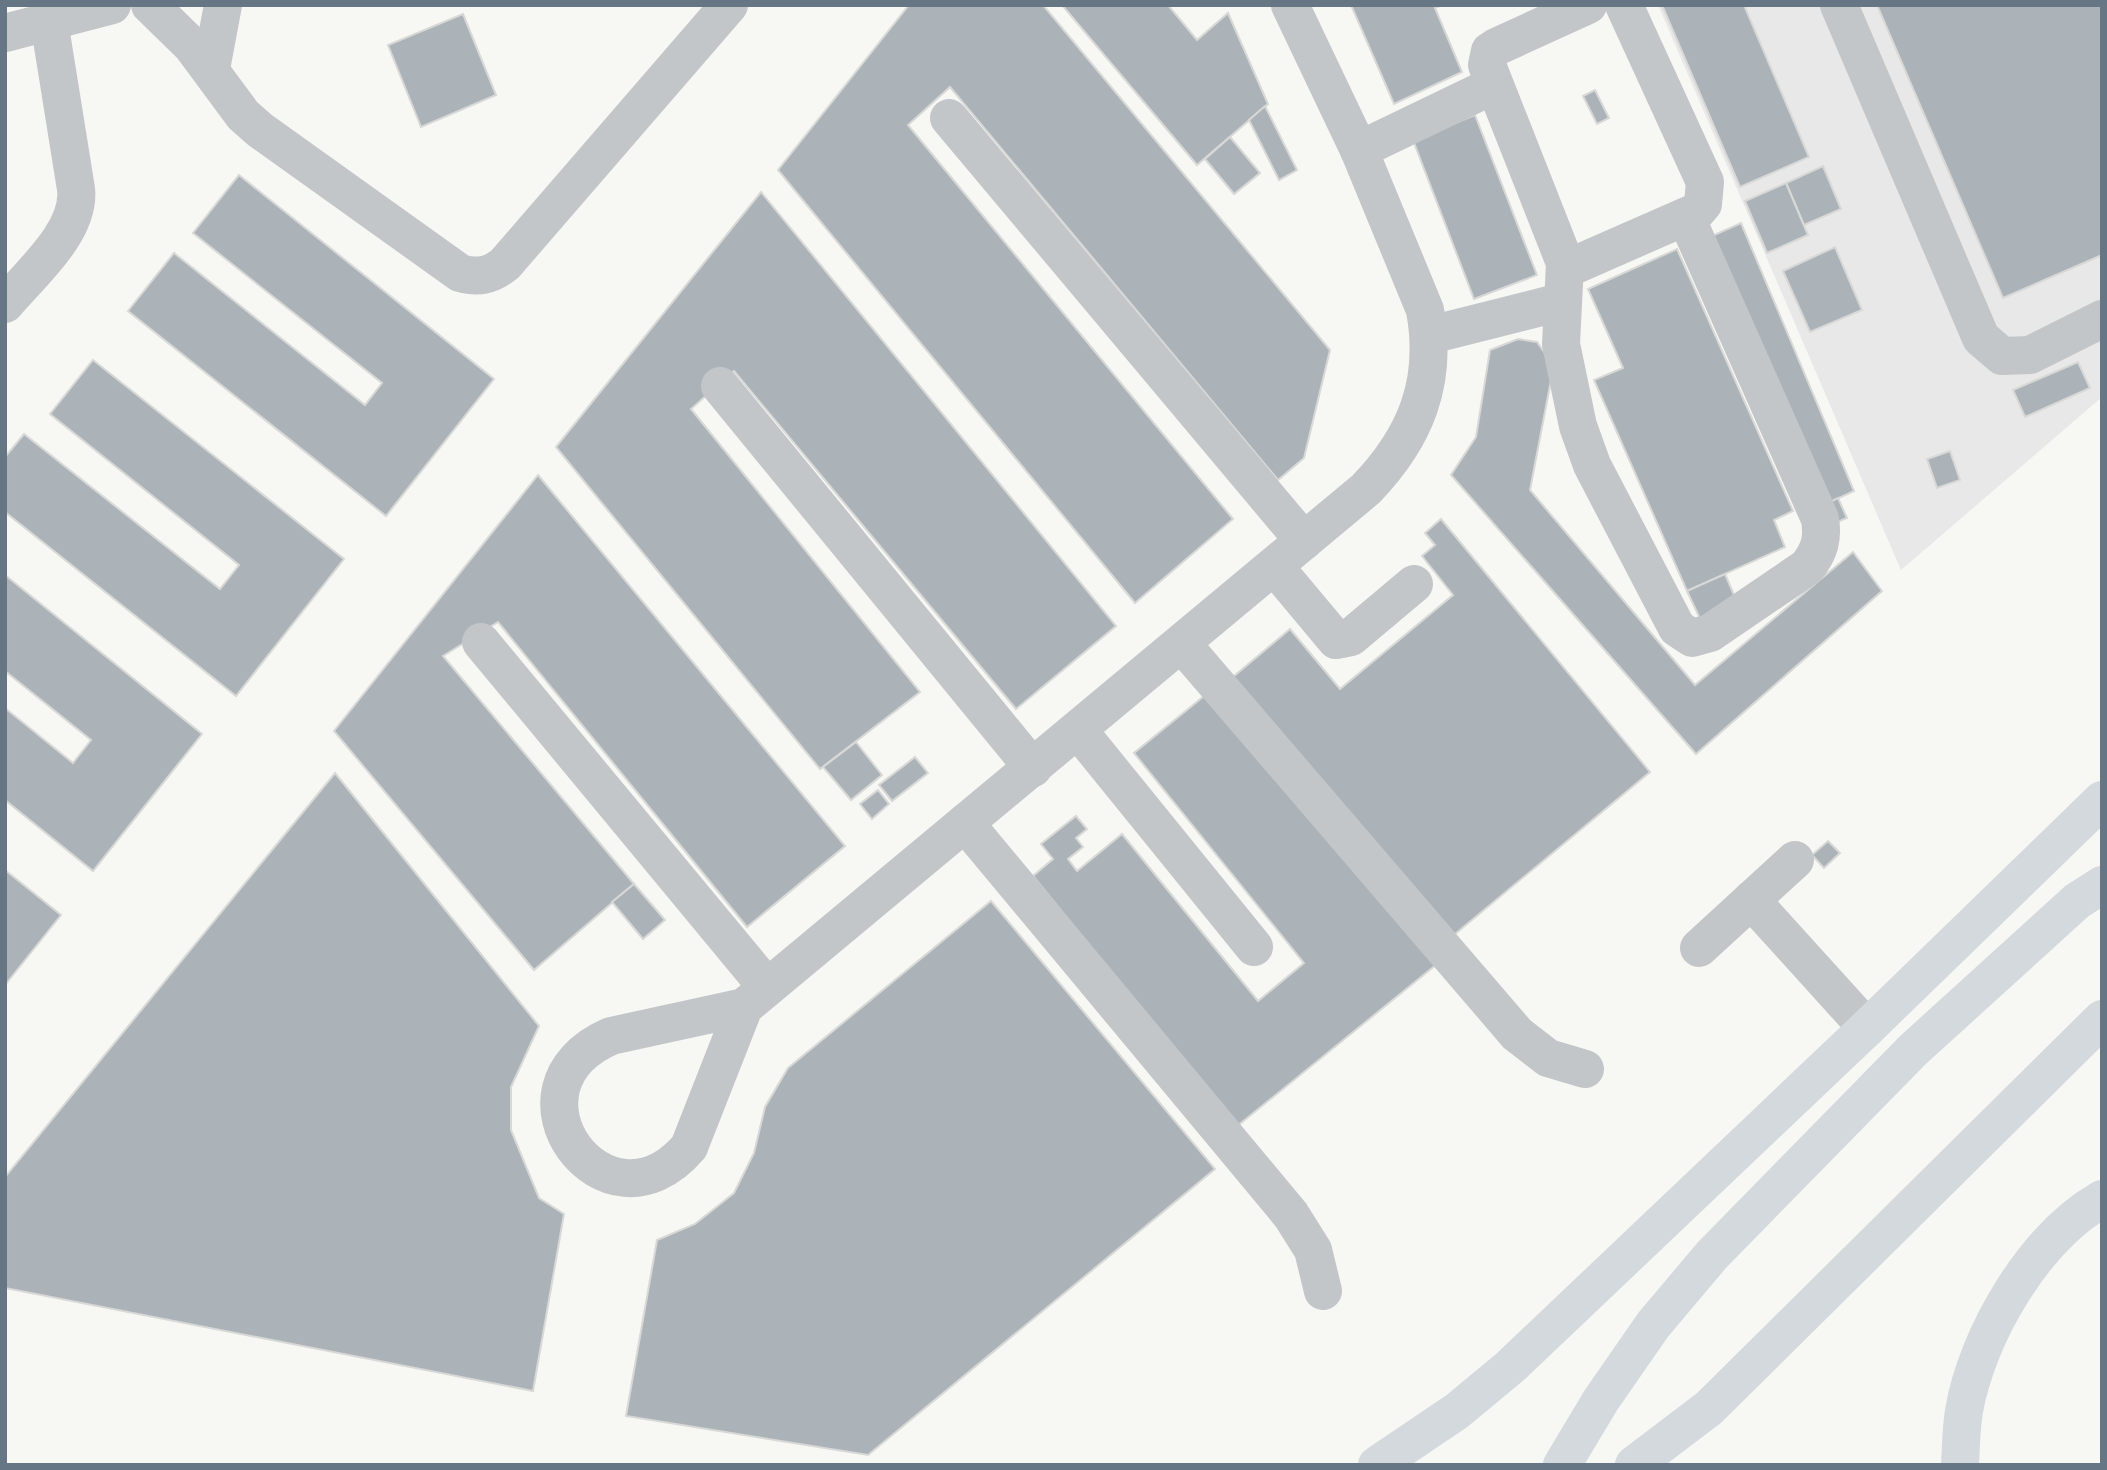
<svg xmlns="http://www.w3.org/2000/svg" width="2107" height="1470" viewBox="0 0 2107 1470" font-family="'Archivo Narrow',sans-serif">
<rect width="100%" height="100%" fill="#f7f7f4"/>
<!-- built -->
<path fill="#e7e8e7" d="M1658,5H2102V397L1901,570Z"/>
<!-- building -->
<g fill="#abb3b9" stroke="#d8d8d6" stroke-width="2">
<path d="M909,5H1043L1330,350L1304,458L1278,480L950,87L908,125L1233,519L1135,603L778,170Z"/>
<path d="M1062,5H1168L1197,40L1228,13L1268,104L1197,165Z"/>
<path d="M1351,5H1442L1435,8L1462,72L1394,104Z"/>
<path d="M1662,5H1744L1809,157L1740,187Z"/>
<path d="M1877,5H2102V255L2003,298Z"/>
<path d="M463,14L496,95L421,127L388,45Z"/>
<path d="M1595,90L1609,118L1597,124L1583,96Z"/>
<path d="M1265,106L1297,170L1279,180L1249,120Z"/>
<path d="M1475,115L1537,275L1474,299L1413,140Z"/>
<path d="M1230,137L1260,173L1234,194L1205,159Z"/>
<path d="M1823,166L1841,209L1804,225L1786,183Z"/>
<path d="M239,175L494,379L386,516L128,311L174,253L365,405L382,383L193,233Z"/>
<path d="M1786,183L1808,235L1767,253L1745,201Z"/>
<path d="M761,192L1116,626L1016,709L734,371L691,409L920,692L820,769L556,447Z"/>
<path d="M1741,223L1854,491L1826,504L1712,236Z"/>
<path d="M1835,247L1862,310L1810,332L1783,271Z"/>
<path d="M1677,249L1793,511L1774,520L1785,547L1687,591L1594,380L1623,368L1588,289Z"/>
<path d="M1518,339L1537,342L1549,359L1552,375L1530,490L1695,685L1853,552L1882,591L1696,754L1451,475L1476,437L1490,350Z"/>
<path d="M93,360L344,559L236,696L5,512V457L24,434L220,589L239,565L50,414Z"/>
<path d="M2078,362L2090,388L2025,417L2013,390Z"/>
<path d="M1950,451L1960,480L1937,488L1927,459Z"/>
<path d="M538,475L845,846L747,927L498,622L443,656L634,884L534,970L334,731Z"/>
<path d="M1838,498L1847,518L1835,523L1826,504Z"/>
<path d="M1441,519L1650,772L1449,939L1233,677L1290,629L1340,689L1453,595L1422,556L1435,545L1425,533Z"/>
<path d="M1725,574L1740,609L1703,625L1687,591Z"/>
<path d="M5,575L202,734L93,871L5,800V708L73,763L91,740L5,671Z"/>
<path d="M1214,688L1437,964L1236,1127L1033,876L1053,859L1041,844L1076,816L1087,829L1076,838L1083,847L1068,859L1077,871L1122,834L1258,1001L1304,963L1134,753Z"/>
<path d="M856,742L882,775L851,800L823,767Z"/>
<path d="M915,757L928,773L892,801L879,785Z"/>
<path d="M335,773L539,1026L511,1087V1130L539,1198L564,1214L533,1391L5,1288V1177Z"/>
<path d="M878,790L889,804L872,819L860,804Z"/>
<path d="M1828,841L1840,853L1824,868L1812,855Z"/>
<path d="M5,870L61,915L5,985Z"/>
<path d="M634,884L665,920L643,939L612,902Z"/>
<path d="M991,901L1215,1169L868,1455L626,1416L657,1240L695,1224L734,1193L754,1153L765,1107L788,1068Z"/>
</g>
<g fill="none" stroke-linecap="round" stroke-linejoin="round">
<!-- minor -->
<g stroke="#c2c6c9" stroke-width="38">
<path d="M150,5L192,46L243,115L260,130L460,273C478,278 490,276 505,264L729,5"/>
<path d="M1588,5L1496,47L1490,51L1487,65L1565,263L1561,344L1578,426L1592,465L1677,628L1692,638L1710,633L1807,567C1820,551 1823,538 1820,519L1686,217"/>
<path d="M1839,5L1981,338L2002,356L2030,355L2102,319"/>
<path d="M5,33L112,5"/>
<path d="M211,69L223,5"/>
<path d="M949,118L1304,541"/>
<path d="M1359,150L1494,85"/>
<path d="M1566,269L1696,212L1703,204L1705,182L1624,5"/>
<path d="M5,304C31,273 81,231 76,189L49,21"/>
<path d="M1430,335L1561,302"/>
<path d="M720,386L1033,768"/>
<path d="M1274,566L1336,640L1351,637L1414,584"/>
<path d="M481,642L767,987"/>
<path d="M1182,644L1517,1034L1548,1058L1585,1069"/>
<path d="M1078,730L1254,947"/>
<path d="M965,823L1291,1215L1313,1250L1323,1291"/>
<path d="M1751,900L1867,1028"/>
<path d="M1699,948L1795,860"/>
<path d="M744,1007L689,1147C606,1244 491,1088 611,1036L744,1007L1366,489C1416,437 1438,382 1425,310L1359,150L1290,5"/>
</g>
<!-- highway -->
<g stroke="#d4d9dd" stroke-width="38">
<path d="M1377,1465L1457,1411L1510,1367L1867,1028L2102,800"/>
<path d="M1562,1465L1601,1400L1653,1325L1712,1255L1913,1050L2077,901L2102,885"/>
<path d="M1634,1465L1709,1408L2102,1019"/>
<path d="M1960,1465C1961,1447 1961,1429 1964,1411C1977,1335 2034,1238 2102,1199"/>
</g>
</g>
<!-- border -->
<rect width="2107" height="1470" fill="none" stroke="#667685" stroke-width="14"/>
</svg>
